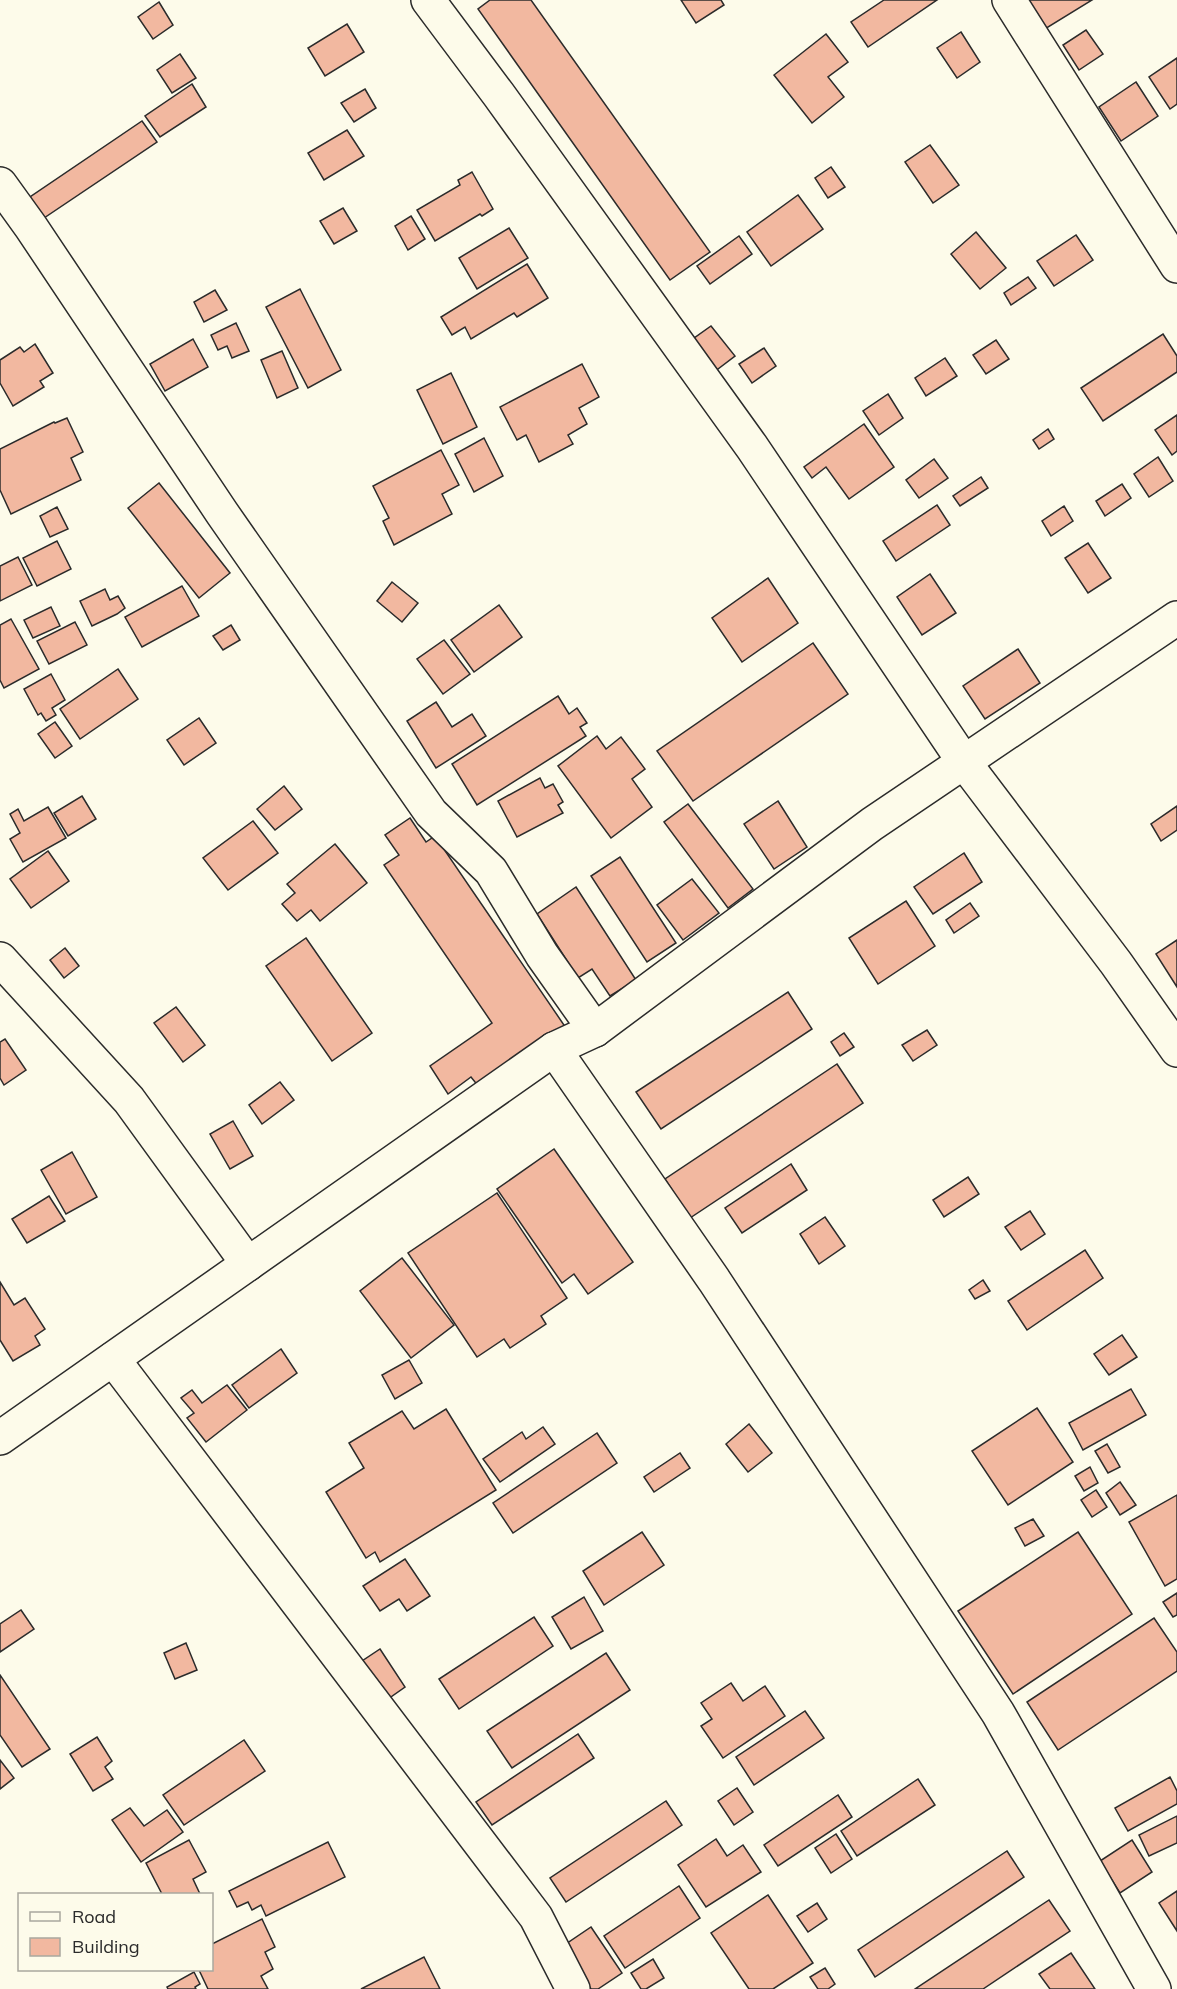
<svg xmlns="http://www.w3.org/2000/svg" width="1177" height="1989" viewBox="0 0 1177 1989" font-family="Mulish,sans-serif">
<rect width="100%" height="100%" fill="#fdfbea"/>
<!-- building -->
<g fill="#f2b8a0" stroke="#2b2b2b" stroke-width="1.5">
<path d="M490,0H531L710,252L670,280L478,9Z"/>
<path d="M681,0H721L724,5L696,23Z"/>
<path d="M884,0H937L868,47L851,22Z"/>
<path d="M1021,0H1092L1040,32Z"/>
<path d="M159,2L173,25L153,39L138,17Z"/>
<path d="M347,24L364,52L325,76L308,48Z"/>
<path d="M1086,30L1103,54L1079,70L1063,45Z"/>
<path d="M961,32L980,62L957,78L937,48Z"/>
<path d="M826,34L848,62L828,77L844,97L812,123L774,75Z"/>
<path d="M180,54L196,78L172,93L157,70Z"/>
<path d="M1177,58V104L1170,109L1149,77Z"/>
<path d="M1136,82L1158,116L1121,141L1099,107Z"/>
<path d="M192,84L206,107L160,137L145,116Z"/>
<path d="M365,89L376,108L354,122L341,103Z"/>
<path d="M142,121L157,142L41,220L27,199Z"/>
<path d="M347,130L364,156L324,180L308,153Z"/>
<path d="M930,145L959,185L933,203L905,162Z"/>
<path d="M831,167L845,187L828,198L815,178Z"/>
<path d="M472,172L493,209L482,216L480,214L435,241L417,210L460,185L458,180Z"/>
<path d="M798,195L823,229L771,266L747,232Z"/>
<path d="M343,208L357,231L334,244L320,221Z"/>
<path d="M411,216L425,239L408,250L395,226Z"/>
<path d="M509,228L528,258L477,289L459,258Z"/>
<path d="M976,232L1006,268L980,289L951,254Z"/>
<path d="M1076,235L1093,260L1054,286L1037,261Z"/>
<path d="M739,236L752,254L710,284L697,266Z"/>
<path d="M527,264L548,298L517,317L514,313L471,339L465,327L452,335L441,317Z"/>
<path d="M1028,277L1036,288L1011,305L1004,293Z"/>
<path d="M300,289L341,370L308,388L266,307Z"/>
<path d="M215,290L227,310L204,322L194,302Z"/>
<path d="M236,323L249,351L232,358L227,346L218,350L211,335Z"/>
<path d="M711,326L735,356L714,372L690,341Z"/>
<path d="M1163,334L1177,356V372L1103,421L1081,388Z"/>
<path d="M193,339L208,367L165,391L150,364Z"/>
<path d="M996,340L1009,359L986,374L973,355Z"/>
<path d="M35,344L53,373L40,381L44,387L13,406L0,383V360L20,347L24,352Z"/>
<path d="M764,348L776,366L752,383L739,364Z"/>
<path d="M282,351L298,388L277,398L261,360Z"/>
<path d="M945,358L957,376L926,396L915,378Z"/>
<path d="M582,364L599,397L579,408L587,424L568,435L573,444L539,462L526,435L517,440L500,407Z"/>
<path d="M451,373L477,427L443,444L417,390Z"/>
<path d="M888,394L903,418L879,435L863,411Z"/>
<path d="M1177,415V451L1172,455L1155,430Z"/>
<path d="M67,418L83,452L71,458L81,480L11,514L0,490V449L54,422L55,423Z"/>
<path d="M864,424L894,467L849,499L826,467L812,478L804,467Z"/>
<path d="M1048,429L1054,439L1039,449L1033,440Z"/>
<path d="M484,438L503,476L474,492L455,454Z"/>
<path d="M441,450L459,485L442,494L452,514L394,545L383,521L389,518L373,486Z"/>
<path d="M1158,457L1173,481L1149,497L1134,474Z"/>
<path d="M934,459L948,478L919,498L906,480Z"/>
<path d="M981,477L988,488L960,506L953,496Z"/>
<path d="M159,483L230,573L199,598L128,508Z"/>
<path d="M1122,484L1131,498L1105,516L1096,501Z"/>
<path d="M937,505L950,525L896,561L883,541Z"/>
<path d="M1064,506L1073,521L1051,536L1042,521Z"/>
<path d="M57,507L68,529L50,537L40,516Z"/>
<path d="M57,541L71,569L37,586L23,558Z"/>
<path d="M1088,543L1111,578L1088,593L1065,558Z"/>
<path d="M18,557L32,585L0,601V566Z"/>
<path d="M930,574L956,613L922,635L897,597Z"/>
<path d="M768,578L798,623L742,662L712,618Z"/>
<path d="M392,582L418,603L402,622L377,601Z"/>
<path d="M182,586L199,616L142,647L125,617Z"/>
<path d="M105,589L110,600L118,596L125,608L117,614L92,626L80,601Z"/>
<path d="M499,605L522,637L474,672L451,640Z"/>
<path d="M51,607L60,626L33,638L24,620Z"/>
<path d="M11,619L39,669L4,688L0,680V625Z"/>
<path d="M75,622L87,645L49,664L37,641Z"/>
<path d="M231,625L240,640L223,650L213,636Z"/>
<path d="M444,640L470,674L443,694L417,659Z"/>
<path d="M813,643L848,694L693,801L657,751Z"/>
<path d="M1018,649L1040,683L985,719L963,686Z"/>
<path d="M118,669L138,699L80,739L60,709Z"/>
<path d="M51,674L65,700L52,708L56,715L46,721L41,713L38,715L24,689Z"/>
<path d="M558,696L569,714L577,708L587,723L580,727L586,736L477,805L452,764Z"/>
<path d="M436,702L452,727L472,714L486,736L436,768L407,721Z"/>
<path d="M199,718L216,743L184,765L167,740Z"/>
<path d="M55,722L72,746L55,758L38,734Z"/>
<path d="M597,736L606,749L621,737L645,769L632,779L652,807L611,838L558,766Z"/>
<path d="M540,778L545,788L553,784L563,802L558,805L563,813L517,837L498,801Z"/>
<path d="M284,786L302,809L275,830L257,809Z"/>
<path d="M82,796L96,819L68,836L54,813Z"/>
<path d="M778,801L807,847L774,869L744,824Z"/>
<path d="M688,804L753,889L728,908L664,822Z"/>
<path d="M1177,806V830L1161,841L1151,824Z"/>
<path d="M48,807L66,838L23,862L10,839L20,833L10,814L18,809L24,821Z"/>
<path d="M410,818L426,842L435,836L566,1028L479,1087L471,1077L448,1094L430,1066L492,1023L384,865L399,855L385,835Z"/>
<path d="M253,821L278,853L228,890L203,858Z"/>
<path d="M335,844L367,883L320,921L311,910L297,921L282,904L295,893L287,884Z"/>
<path d="M48,851L69,881L31,908L10,879Z"/>
<path d="M964,853L982,882L933,914L914,887Z"/>
<path d="M620,857L676,943L647,962L591,876Z"/>
<path d="M692,879L719,913L683,940L657,905Z"/>
<path d="M576,887L636,980L610,996L592,969L578,978L537,914Z"/>
<path d="M906,901L935,946L878,984L849,938Z"/>
<path d="M970,903L979,916L954,933L946,920Z"/>
<path d="M306,938L372,1033L332,1061L266,966Z"/>
<path d="M1177,940V987L1156,954Z"/>
<path d="M65,948L79,966L64,978L50,960Z"/>
<path d="M788,992L812,1029L661,1129L636,1092Z"/>
<path d="M176,1007L205,1045L183,1062L154,1023Z"/>
<path d="M927,1030L937,1045L913,1061L902,1045Z"/>
<path d="M844,1033L854,1047L840,1056L831,1042Z"/>
<path d="M5,1039L26,1070L4,1085L0,1078V1042Z"/>
<path d="M837,1064L863,1103L690,1218L665,1179Z"/>
<path d="M280,1082L294,1100L262,1124L249,1105Z"/>
<path d="M233,1121L253,1156L230,1169L210,1134Z"/>
<path d="M554,1149L633,1262L588,1294L574,1274L562,1283L497,1189Z"/>
<path d="M72,1152L97,1197L66,1214L41,1170Z"/>
<path d="M791,1164L807,1190L742,1233L725,1208Z"/>
<path d="M968,1177L979,1194L944,1217L933,1200Z"/>
<path d="M497,1193L567,1298L541,1316L546,1324L510,1348L504,1339L477,1357L408,1253Z"/>
<path d="M49,1196L65,1221L27,1243L12,1219Z"/>
<path d="M1030,1211L1045,1234L1021,1250L1005,1227Z"/>
<path d="M825,1217L845,1246L819,1264L800,1234Z"/>
<path d="M1085,1250L1103,1278L1027,1330L1008,1301Z"/>
<path d="M402,1258L454,1325L411,1358L360,1291Z"/>
<path d="M983,1280L990,1291L975,1299L969,1290Z"/>
<path d="M0,1282L14,1305L25,1298L45,1329L35,1336L40,1345L13,1361L0,1340Z"/>
<path d="M1122,1335L1137,1357L1109,1375L1094,1354Z"/>
<path d="M281,1349L297,1373L249,1408L232,1385Z"/>
<path d="M409,1360L422,1383L395,1399L382,1375Z"/>
<path d="M227,1385L247,1410L206,1442L187,1418L194,1413L181,1398L192,1390L202,1403Z"/>
<path d="M1131,1389L1146,1415L1083,1450L1069,1423Z"/>
<path d="M1037,1408L1073,1462L1008,1505L972,1451Z"/>
<path d="M446,1409L496,1490L380,1562L375,1552L366,1558L326,1492L364,1468L349,1443L402,1411L414,1429Z"/>
<path d="M749,1424L772,1453L748,1472L726,1444Z"/>
<path d="M543,1427L555,1444L500,1482L483,1459L522,1432L526,1439Z"/>
<path d="M597,1433L617,1463L513,1533L493,1503Z"/>
<path d="M1107,1444L1120,1467L1108,1473L1095,1451Z"/>
<path d="M680,1453L690,1468L654,1492L644,1477Z"/>
<path d="M1090,1467L1098,1483L1084,1491L1075,1476Z"/>
<path d="M1120,1482L1136,1505L1120,1515L1106,1493Z"/>
<path d="M1096,1490L1107,1507L1092,1517L1081,1500Z"/>
<path d="M1177,1495V1579L1165,1586L1129,1522Z"/>
<path d="M1033,1519L1044,1536L1025,1546L1015,1528Z"/>
<path d="M642,1532L664,1565L604,1605L583,1571Z"/>
<path d="M1078,1532L1132,1614L1013,1694L958,1611Z"/>
<path d="M405,1559L430,1596L407,1611L399,1599L380,1611L363,1586Z"/>
<path d="M1177,1593V1615L1173,1617L1163,1602Z"/>
<path d="M584,1597L603,1631L571,1649L552,1617Z"/>
<path d="M21,1610L34,1629L0,1652V1624Z"/>
<path d="M534,1617L553,1646L459,1709L439,1679Z"/>
<path d="M1154,1618L1177,1652V1671L1058,1750L1027,1702Z"/>
<path d="M186,1643L197,1670L175,1679L164,1653Z"/>
<path d="M380,1649L405,1687L378,1706L353,1667Z"/>
<path d="M606,1653L630,1690L512,1768L487,1731Z"/>
<path d="M0,1675L50,1749L22,1767L0,1735Z"/>
<path d="M731,1683L743,1701L765,1686L785,1716L723,1758L701,1726L712,1719L701,1703Z"/>
<path d="M805,1711L824,1738L754,1785L736,1757Z"/>
<path d="M578,1734L594,1758L492,1825L476,1802Z"/>
<path d="M97,1737L112,1761L105,1767L113,1779L93,1791L70,1754Z"/>
<path d="M244,1740L265,1771L184,1825L163,1795Z"/>
<path d="M0,1760L14,1778L0,1789Z"/>
<path d="M1170,1777L1177,1791V1804L1128,1831L1115,1808Z"/>
<path d="M918,1779L935,1805L857,1856L841,1831Z"/>
<path d="M737,1788L753,1812L734,1825L718,1801Z"/>
<path d="M838,1795L852,1817L778,1866L764,1845Z"/>
<path d="M666,1801L682,1825L566,1902L550,1878Z"/>
<path d="M130,1808L144,1826L167,1810L183,1832L141,1862L112,1820Z"/>
<path d="M1177,1816V1843L1149,1856L1139,1835Z"/>
<path d="M836,1834L852,1859L831,1873L815,1848Z"/>
<path d="M716,1839L727,1856L743,1845L761,1872L706,1907L678,1865Z"/>
<path d="M189,1840L206,1872L193,1879L200,1894H162L146,1863Z"/>
<path d="M1132,1840L1152,1872L1120,1893L1100,1861Z"/>
<path d="M328,1842L345,1877L266,1916L261,1905L252,1910L248,1902L237,1907L229,1891Z"/>
<path d="M1007,1851L1024,1877L875,1977L858,1950Z"/>
<path d="M679,1886L700,1918L625,1968L604,1936Z"/>
<path d="M1177,1891V1931L1159,1903Z"/>
<path d="M768,1895L813,1963L773,1989H749L711,1933Z"/>
<path d="M1049,1900L1070,1931L983,1989H915Z"/>
<path d="M817,1903L827,1919L808,1932L797,1916Z"/>
<path d="M262,1919L275,1947L265,1952L273,1969L261,1976L268,1989H208L199,1970H212V1944Z"/>
<path d="M591,1927L622,1973L598,1989H591L563,1946Z"/>
<path d="M1071,1953L1095,1989H1050L1039,1974Z"/>
<path d="M424,1957L440,1989H361Z"/>
<path d="M653,1959L664,1978L646,1989H641L631,1973Z"/>
<path d="M825,1968L835,1984L828,1989H818L810,1977Z"/>
<path d="M194,1972L200,1984L195,1987L196,1989H168L167,1987Z"/>
</g>
<g fill="none" stroke-linecap="round" stroke-linejoin="round">
<defs>
<g id="minor">
<path d="M428,0L499,95L752,447L964,762L1116,963L1177,1050"/>
<path d="M1009,0L1177,266"/>
<path d="M0,184L31,227L222,513L431,813L491,871L542,955L595,1030"/>
<path d="M0,959L129,1100L248,1264"/>
<path d="M554,1049L714,1280L998,1713L1154,1989"/>
<path d="M113,1359L536,1917L573,1989"/>
<path d="M0,1438L554,1049L595,1030L872,824L1177,618"/>
</g>
</defs>
<!-- minor casing -->
<use href="#minor" stroke="#2b2b2b" stroke-width="36"/>
<!-- minor -->
<use href="#minor" stroke="#fdfbea" stroke-width="33"/>
</g>
<!-- legend -->
<rect x="18" y="1893" width="195" height="78" fill="#fdfbea" stroke="#a9a89e" stroke-width="1.5"/>
<rect x="30" y="1912" width="30" height="9" fill="#fdfbea" stroke="#a9a89e" stroke-width="1.5"/>
<text x="72" y="1923" font-size="18" fill="#2b2b2b">Road</text>
<rect x="30" y="1938" width="30" height="18" fill="#f2b8a0" stroke="#a9a89e" stroke-width="1.5"/>
<text x="72" y="1953" font-size="18" fill="#2b2b2b">Building</text>
</svg>
